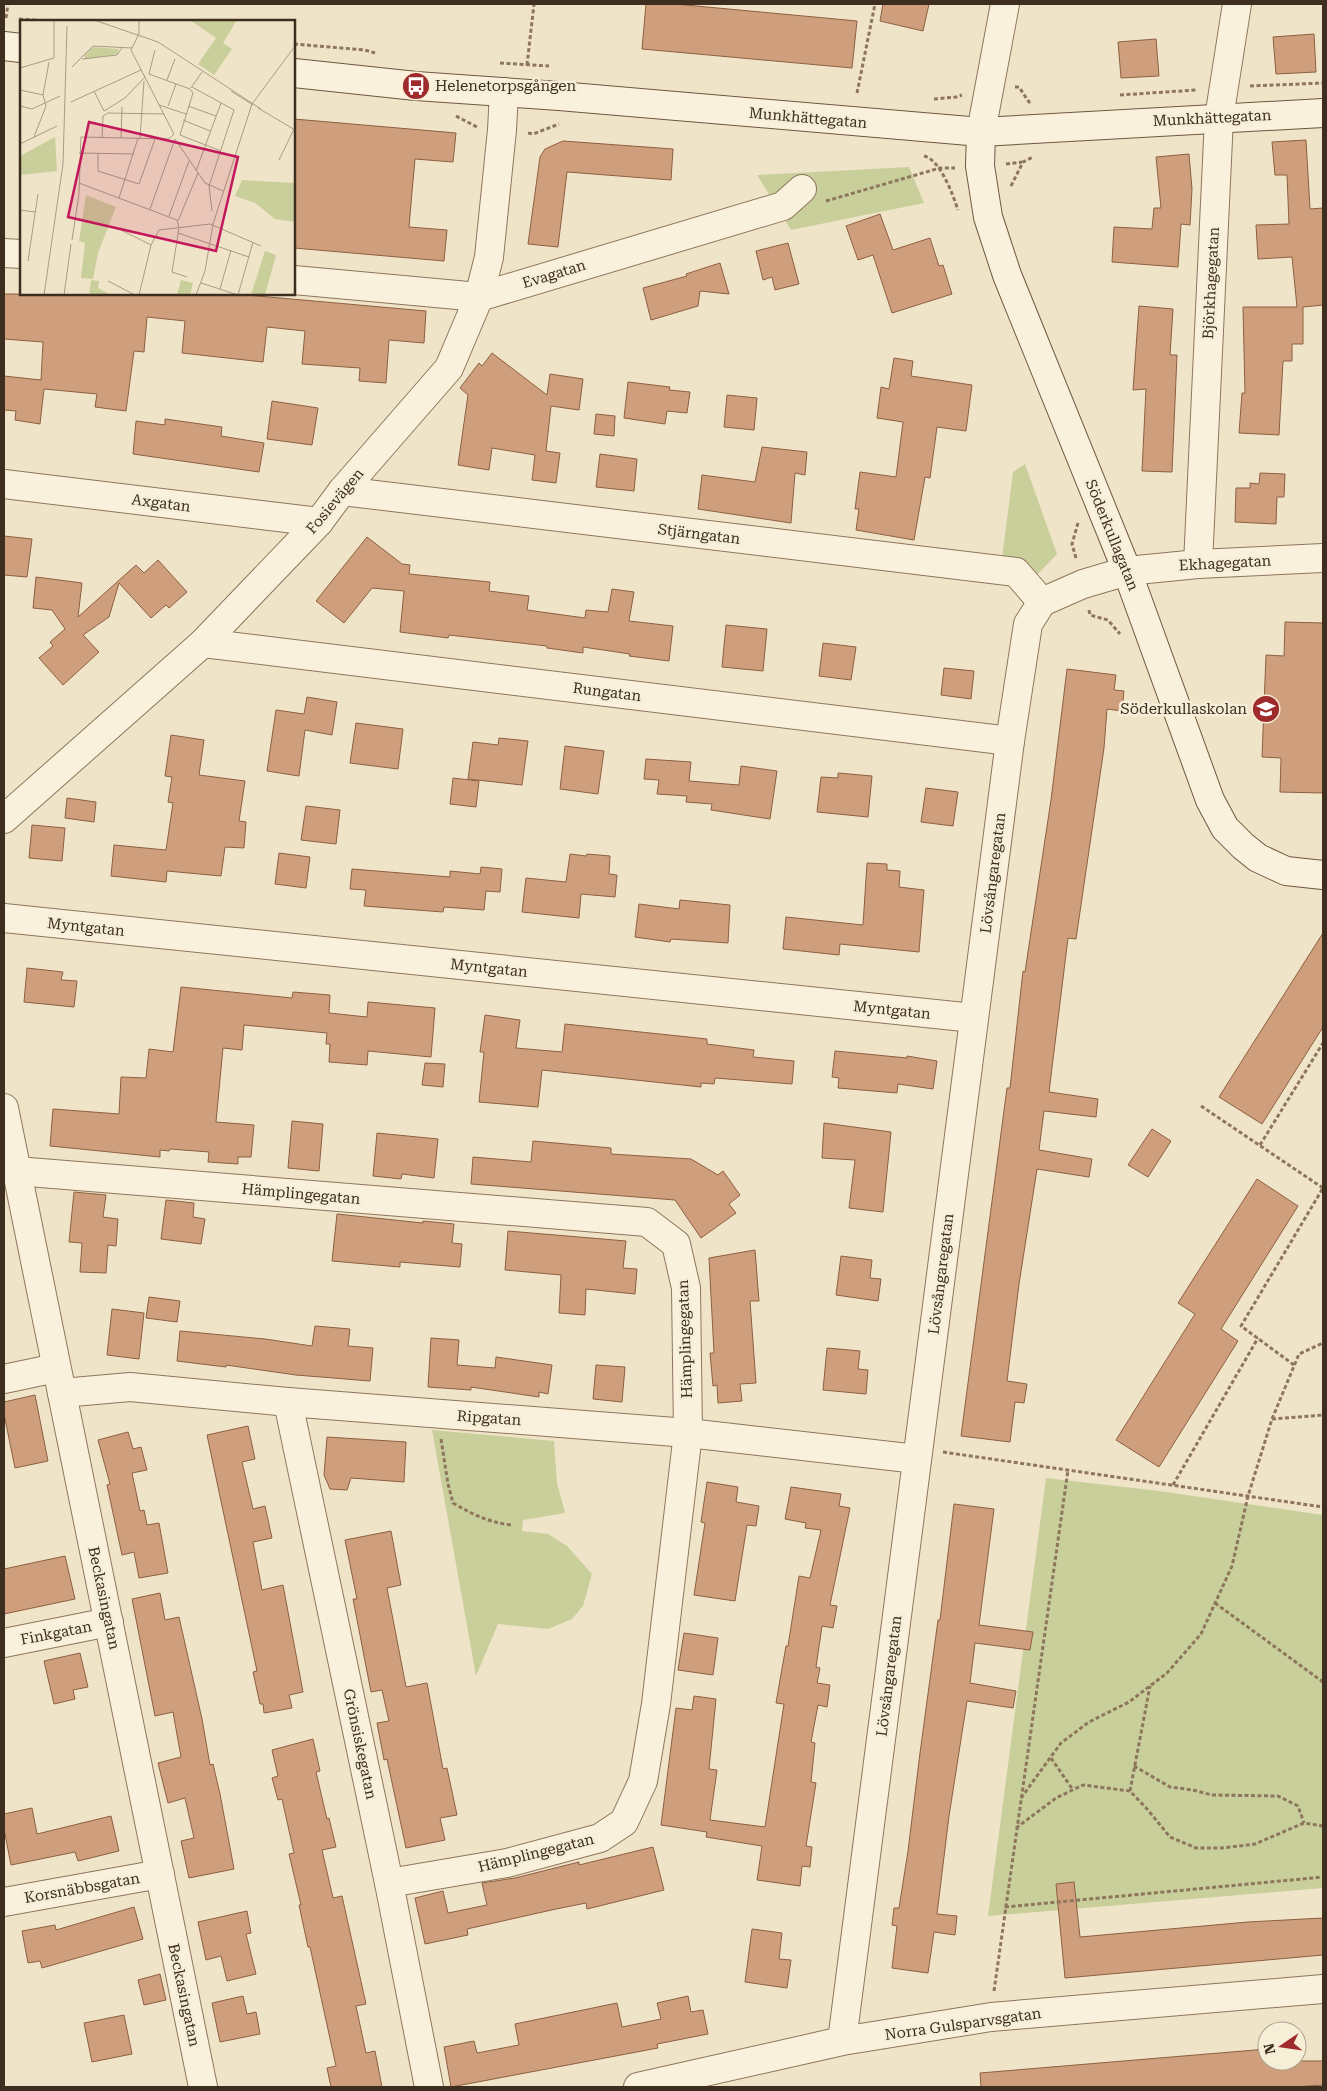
<svg xmlns="http://www.w3.org/2000/svg" width="1327" height="2091" viewBox="0 0 1327 2091" font-family="'Roboto Serif',serif">
<rect width="100%" height="100%" fill="#f0e4c8"/>
<!-- green -->
<g fill="#c9cf9b">
<path d="M909,167L924,203L791,230L757,175Z"/>
<path d="M1025,464L1057,554L1036,576L999,582L1013,472Z"/>
<path d="M432,1430L554,1441L557,1483L565,1513L523,1520L522,1531L548,1534L567,1546L592,1574L583,1606L572,1619L548,1629L498,1624L476,1676Z"/>
<path d="M1046,1478L1159,1491L1323,1515V1888L988,1916Z"/>
</g>
<!-- building -->
<g fill="#cf9f7d" stroke="#8d5f41">
<path d="M646,4H675L857,21L852,68L642,49Z"/>
<path d="M883,4H929L923,31L880,21Z"/>
<path d="M1314,34L1316,72L1276,74L1273,37Z"/>
<path d="M1156,39L1159,76L1121,78L1118,42Z"/>
<path d="M294,119L456,133L453,162L415,159L412,192L409,227L447,230L444,261L294,248Z"/>
<path d="M1306,140L1310,209L1323,208V305L1303,307V344H1292V361H1283L1279,435L1239,433L1242,393H1245L1243,307H1297L1292,257L1258,259L1256,225L1289,224L1287,175H1275L1272,142Z"/>
<path d="M563,141L673,149L671,180L567,172L558,247L528,244L540,157L545,149Z"/>
<path d="M1189,154L1192,189L1190,225L1181,224L1178,267L1112,262L1114,227L1152,229L1154,208H1161L1156,157Z"/>
<path d="M880,214L893,250L930,238L939,266L943,265L952,294L892,313L873,255L858,260L846,226Z"/>
<path d="M788,243L799,284L775,290L772,277L763,280L756,251Z"/>
<path d="M720,263L729,294L700,291L698,306L651,320L643,288L687,276L686,274Z"/>
<path d="M4,294H235L426,311L424,343L389,340L386,383L359,381L360,368L302,364L305,331L267,327L263,362L182,353L185,321L147,317L144,352L134,351L126,411L95,407L97,394L44,389L40,424L15,420L16,411L4,410V376L41,380L43,342L4,339Z"/>
<path d="M1139,306L1173,309L1170,355H1177L1172,472L1142,471L1146,389L1133,390Z"/>
<path d="M492,353L547,395L550,374L583,379L579,410L551,406L546,451L560,453L556,483L532,480L535,455L492,448L489,470L458,465L468,395L460,388L479,363L482,366Z"/>
<path d="M894,358L913,361L911,376L972,385L966,431L937,427L930,478L925,477L914,540L856,530L859,509H855L860,472L896,477L903,422L877,418L881,387L889,389Z"/>
<path d="M628,382L670,387L669,390L690,392L687,413L667,411L665,424L624,418Z"/>
<path d="M727,395L757,398L754,430L724,427Z"/>
<path d="M272,401L318,408L312,445L267,439Z"/>
<path d="M596,414L615,416L614,436L594,434Z"/>
<path d="M165,419L222,427L221,436L264,443L259,472L133,454L136,421L165,425Z"/>
<path d="M762,447L807,452L805,475L795,473L791,523L698,509L702,475L755,482Z"/>
<path d="M600,454L637,459L634,491L596,487Z"/>
<path d="M1260,473L1285,474L1284,497H1277L1276,524L1235,522L1236,488H1250V483L1259,484Z"/>
<path d="M4,536L32,539L27,577L4,575Z"/>
<path d="M367,537L402,564L410,565L409,574L490,582L489,591L529,596L527,610L585,618L586,610L608,612L612,589L634,592L629,621L673,626L669,661L629,656L630,654L583,647V653L547,648V646L449,635L448,638L400,632L404,591L372,588L344,623L316,601Z"/>
<path d="M158,560L187,592L169,608L166,605L151,618L119,583L109,617L83,635L99,652L63,685L39,658L53,646L50,642L65,629L52,610L33,608L36,577L82,583L78,617L136,565L144,573Z"/>
<path d="M1285,622L1323,623V793L1280,792L1281,758L1262,757L1266,655L1284,656Z"/>
<path d="M726,625L767,629L763,671L722,667Z"/>
<path d="M823,643L856,647L851,680L819,676Z"/>
<path d="M944,668L974,671L971,699L941,695Z"/>
<path d="M1067,669L1116,675L1114,690L1124,691L1122,711L1107,709L1104,748L1076,939L1068,938L1049,1092L1098,1099L1096,1117L1044,1111L1039,1150L1092,1159L1089,1177L1037,1169L1019,1284L1007,1381L1027,1384L1024,1403L1015,1402L1010,1442L961,1436L1007,1088H1010L1023,971L1025,972L1051,800Z"/>
<path d="M307,697L337,702L332,735L305,730L299,776L267,771L276,710L304,714Z"/>
<path d="M356,723L403,729L398,769L350,763Z"/>
<path d="M171,735L204,740L199,775L245,781L239,821L246,822L244,848L225,847L221,876L167,871L166,882L111,876L114,845L166,850L173,803L168,802L172,777L165,776Z"/>
<path d="M499,738L528,741L522,785L468,779L473,742L498,745Z"/>
<path d="M565,746L604,751L598,794L560,789Z"/>
<path d="M646,759L691,762L689,781L739,785L741,766L777,771L770,819L711,810L712,804L686,802L687,796L657,794L659,780L644,779Z"/>
<path d="M838,773L872,776L868,817L817,812L821,777L838,778Z"/>
<path d="M453,778L479,781L476,807L450,804Z"/>
<path d="M926,788L958,792L953,826L921,822Z"/>
<path d="M67,798L96,802L94,822L65,818Z"/>
<path d="M306,806L340,810L336,844L301,840Z"/>
<path d="M32,825L65,828L62,861L29,858Z"/>
<path d="M279,853L310,857L306,888L275,884Z"/>
<path d="M570,854L586,856L587,854L610,856L609,874L617,875L615,897L581,894L579,918L522,912L526,878L566,882Z"/>
<path d="M867,863L887,864V870L900,871L899,887L924,890L919,952L840,944L839,955L783,949L786,917L863,925Z"/>
<path d="M481,867L502,869L500,892L486,891L484,910L444,907L443,912L364,906L366,890L350,889L352,869L450,877V871L480,874Z"/>
<path d="M680,900L730,905L728,943L671,939L670,942L635,937L639,904L679,909Z"/>
<path d="M1323,933V1027L1262,1124L1219,1097Z"/>
<path d="M27,968L63,972L61,980L77,981L74,1007L24,1002Z"/>
<path d="M181,987L292,998L293,992L330,995L329,1013L367,1017L368,1002L435,1008L431,1057L368,1051L367,1065L329,1062L330,1044H326L327,1033L244,1025L242,1050L223,1048L216,1122L254,1125L251,1157H238V1164L208,1162L209,1152L170,1149L169,1151L160,1150V1157L50,1146L53,1109L119,1114L121,1077L146,1078L149,1049L173,1052Z"/>
<path d="M485,1015L520,1020L516,1048L562,1052L565,1024L707,1039V1044L754,1050L753,1057L794,1061L792,1084L715,1078L714,1084L701,1083V1087L542,1070L538,1107L479,1102L484,1052H480Z"/>
<path d="M835,1051L907,1058V1056L937,1061L933,1089L898,1084L897,1093L838,1088L839,1078L832,1077Z"/>
<path d="M425,1063L445,1064L443,1087L422,1085Z"/>
<path d="M292,1121L323,1124L319,1171L288,1168Z"/>
<path d="M824,1123L891,1132L883,1212L849,1208L855,1160L822,1158Z"/>
<path d="M1152,1129L1171,1141L1148,1177L1128,1165Z"/>
<path d="M377,1133L438,1139L434,1178L402,1174L401,1179L373,1176Z"/>
<path d="M533,1141L611,1148V1154L691,1159L718,1175L723,1171L740,1195L729,1204L736,1213L701,1238L675,1200L471,1184L473,1157L531,1162Z"/>
<path d="M1257,1179L1298,1206L1221,1329L1238,1341L1159,1467L1116,1440L1195,1314L1178,1303Z"/>
<path d="M74,1192L106,1195L103,1217L118,1219L116,1246L108,1245L106,1273L80,1272L82,1243L69,1242Z"/>
<path d="M166,1200L194,1203L193,1217L205,1219L201,1244L161,1239Z"/>
<path d="M337,1214L423,1223V1221L454,1224L452,1243L462,1244L460,1267L400,1262V1267L332,1261Z"/>
<path d="M508,1231L626,1241L623,1268L637,1269L635,1294L586,1289L585,1315L559,1313L561,1275L505,1270Z"/>
<path d="M755,1250L759,1301H750L756,1383L740,1384L742,1401L718,1403L717,1385L713,1386L710,1353H714L709,1258Z"/>
<path d="M841,1256L872,1260L870,1278L881,1279L878,1301L836,1295Z"/>
<path d="M149,1297L180,1301L177,1322L146,1318Z"/>
<path d="M112,1309L144,1313L139,1359L107,1355Z"/>
<path d="M315,1326L350,1329L348,1346L373,1348L370,1381L296,1375L226,1365V1367L177,1361L180,1331L265,1339L312,1346Z"/>
<path d="M431,1338L459,1340L457,1365L495,1368L496,1357L552,1365L548,1394L539,1392V1397L471,1387V1390L428,1387Z"/>
<path d="M827,1348L860,1351L858,1369L868,1370L866,1394L823,1390Z"/>
<path d="M596,1365L625,1367L622,1402L593,1399Z"/>
<path d="M35,1395L48,1461L15,1468L4,1414V1402Z"/>
<path d="M248,1426L255,1459L242,1462L253,1509L265,1506L272,1538L253,1542L262,1590L283,1585L303,1692L289,1695L292,1708L264,1713L263,1704H260L253,1672L257,1671L207,1435Z"/>
<path d="M128,1432L133,1449L141,1447L147,1470L132,1473L140,1511L144,1510L147,1525L159,1523L168,1573L139,1578L134,1552L122,1555L107,1485L110,1484L98,1440Z"/>
<path d="M327,1437L406,1442L404,1482L351,1478L347,1490L330,1489L324,1475Z"/>
<path d="M707,1482L738,1487L736,1502L759,1506L756,1526L747,1525L735,1601L694,1595L705,1523L701,1522Z"/>
<path d="M791,1487L841,1494L839,1506L850,1508L830,1605L837,1606L833,1628L822,1626L816,1667L820,1668L817,1683L830,1685L827,1707L818,1705L811,1742L815,1743L811,1782L816,1783L806,1846L812,1847L810,1867L802,1866L800,1886L757,1880L762,1846L706,1837L707,1832L661,1825L676,1708L692,1710L694,1696L716,1699L709,1769L717,1770L710,1820L765,1827L784,1704L776,1703L786,1646H788L799,1576L810,1578L821,1530L805,1528L806,1523L785,1519Z"/>
<path d="M954,1504L994,1509L979,1625L1033,1632L1030,1650L975,1643L970,1683L1016,1691L1013,1708L967,1701L949,1816L937,1914L957,1916L955,1935L934,1932L928,1973L892,1968L897,1926L892,1925L894,1908H899L908,1851L920,1753L938,1620H940Z"/>
<path d="M391,1531L401,1585L387,1588L406,1687L427,1683L443,1769L447,1768L457,1815L440,1818L445,1840L406,1848L387,1759L384,1760L377,1723L389,1721L382,1690L371,1692L353,1599H357L345,1540Z"/>
<path d="M65,1556L75,1599L4,1614V1569Z"/>
<path d="M160,1593L165,1620L179,1617L202,1719L210,1765L213,1764L220,1794L234,1869L189,1878L181,1841L194,1838L185,1798L168,1803L158,1763L181,1757L173,1712L155,1716L132,1599Z"/>
<path d="M684,1633L718,1638L713,1675L678,1670Z"/>
<path d="M80,1653L88,1687L73,1690L75,1699L54,1704L44,1661Z"/>
<path d="M313,1739L320,1771L316,1772L327,1819L329,1818L336,1847L322,1850L333,1898L342,1896L366,2004L356,2006L366,2053L375,2051L382,2087H331L327,2068L336,2066L310,1947H308L299,1905H301L289,1854L294,1853L282,1799L278,1800L272,1778L278,1776L272,1750Z"/>
<path d="M32,1808L37,1834L111,1816L119,1851L78,1861L75,1852L11,1865L4,1829V1814Z"/>
<path d="M653,1847L664,1890L587,1909L586,1903L556,1909L467,1929L468,1935L425,1944L415,1898L443,1891L448,1913L487,1905L482,1883L515,1878L579,1862V1865Z"/>
<path d="M1074,1882L1080,1937L1248,1922L1323,1918V1955L1065,1978L1056,1884Z"/>
<path d="M134,1907L143,1939L42,1968L40,1961L28,1963L22,1931L55,1925L56,1930Z"/>
<path d="M247,1911L251,1933L246,1934L256,1974L227,1981L221,1956L206,1960L198,1922Z"/>
<path d="M752,1929L782,1933L779,1959L791,1960L787,1988L745,1982Z"/>
<path d="M160,1974L166,2000L144,2005L138,1980Z"/>
<path d="M243,1996L247,2014L256,2012L260,2034L220,2042L212,2003Z"/>
<path d="M688,1996L691,2012L703,2010L708,2034L657,2044L658,2048L451,2087L444,2047L474,2041L477,2053L519,2045L515,2024L617,2003L622,2027L661,2019L657,2003Z"/>
<path d="M124,2015L132,2054L92,2062L84,2023Z"/>
<path d="M1267,2049V2061H1323V2085L1294,2087H981L980,2073Z"/>
</g>
<g fill="none" stroke-linecap="round" stroke-linejoin="round">
<defs>
<g id="street">
<path d="M981,132L1005,4"/>
<path d="M4,253L21,254"/>
<path d="M294,280L479,297L783,206L802,189"/>
<path d="M4,484L319,522"/>
<path d="M342,491L1016,572L1042,602"/>
<path d="M1198,564L1219,118L1237,4"/>
<path d="M203,643L1010,741"/>
<path d="M4,819L203,643L319,522L342,491L449,368L479,297L489,257L502,130L504,92"/>
<path d="M4,918L974,1018"/>
<path d="M4,1108L203,2087"/>
<path d="M16,1171L647,1222L676,1244L686,1288L688,1433L656,1704L643,1781L624,1822L600,1838L507,1863L389,1883"/>
<path d="M4,1379L56,1368"/>
<path d="M62,1393L130,1387L288,1402L688,1433L917,1459"/>
<path d="M288,1402L389,1883L429,2087"/>
<path d="M4,1643L109,1622"/>
<path d="M4,1902L160,1874"/>
<path d="M842,2041L1010,741L1028,624L1042,602L1083,584L1127,571L1198,564L1323,558"/>
<path d="M638,2087L842,2041L991,2017L1323,1989"/>
</g>
<g id="secondary">
<path d="M4,46L21,48"/>
<path d="M294,73L416,86L559,96L981,132L1323,113"/>
<path d="M981,132L980,166L988,217L1007,275L1127,571L1210,800L1225,828L1243,846L1258,858L1286,871L1323,875"/>
</g>
</defs>
<!-- street casing -->
<use href="#street" stroke="#8d765c" stroke-width="30"/>
<!-- secondary casing -->
<use href="#secondary" stroke="#6f573f" stroke-width="30"/>
<!-- path -->
<g stroke="#8d765c" stroke-width="3" stroke-dasharray="4 2.5" stroke-linecap="butt">
<path d="M6,18L8,4"/>
<path d="M19,19L45,21"/>
<path d="M294,44L365,50L375,53"/>
<path d="M500,63L549,66"/>
<path d="M527,65L534,4"/>
<path d="M1250,86L1323,83"/>
<path d="M1015,87H1019L1029,102H1032"/>
<path d="M857,93L875,4"/>
<path d="M1120,95L1196,90"/>
<path d="M934,99L956,97L962,95"/>
<path d="M456,116L477,127"/>
<path d="M528,133L533,134L559,124"/>
<path d="M924,156C940,159 953,195 958,210"/>
<path d="M1006,164L1022,162"/>
<path d="M1011,186L1023,162L1033,157"/>
<path d="M826,201L940,168H955"/>
<path d="M1076,558L1072,544L1078,523"/>
<path d="M1089,610L1090,615L1108,620L1120,634"/>
<path d="M1201,1106L1323,1188"/>
<path d="M1260,1145L1323,1043"/>
<path d="M1294,1365L1241,1326L1323,1188"/>
<path d="M1272,1419L1323,1415"/>
<path d="M441,1439L448,1484L453,1503C472,1514 488,1522 511,1525"/>
<path d="M943,1452L1323,1507"/>
<path d="M1173,1485L1258,1338"/>
<path d="M1215,1603L1323,1682"/>
<path d="M1051,1758L1073,1790"/>
<path d="M1134,1766L1170,1787L1193,1790L1212,1795L1278,1796L1298,1806L1304,1823"/>
<path d="M1130,1791L1150,1686"/>
<path d="M1021,1798L1061,1743L1089,1722L1129,1702L1167,1673L1201,1634L1232,1566L1248,1496L1272,1419L1299,1354L1323,1343"/>
<path d="M1016,1828L1056,1798L1083,1785L1130,1791L1147,1809L1170,1837L1196,1848H1222L1255,1844L1304,1823L1323,1826"/>
<path d="M1005,1907L1323,1877"/>
<path d="M994,1991L1068,1470"/>
</g>
<!-- street -->
<use href="#street" stroke="#faf1dc" stroke-width="28"/>
<!-- secondary -->
<use href="#secondary" stroke="#faf1dc" stroke-width="28"/>
</g>
<!-- icons -->
<defs>
<symbol id="bus-disc" viewBox="-11 -11 22 22"><circle r="9.5" fill="#9e2a2b" stroke="#f7eed8"/><path d="M-5-6H5V4H4V6H2V4H-2V6H-4V4H-5ZM-3.5-4V0h7V-4ZM-3.5 1.2v1.5H-2V1.2ZM2 1.2v1.5H3.5V1.2Z" fill="#fff"/></symbol>
<symbol id="school-disc" viewBox="-11 -11 22 22"><circle r="9.5" fill="#9e2a2b" stroke="#f7eed8"/><path d="M0-5L7-2L0 1L-7-2ZM-4 1L0 2.5L4 1V4Q0 6-4 4Z" fill="#fff"/></symbol>
</defs>
<g fill-rule="evenodd">
<use href="#bus-disc" x="400" y="70" width="32" height="32"/>
<use href="#school-disc" x="1250" y="693" width="32" height="32"/>
</g>
<g text-anchor="middle" dominant-baseline="central" stroke-width="5" stroke-linejoin="round" paint-order="stroke">
<!-- poi labels -->
<g font-size="15" fill="#3d2e20" stroke="#f7eed8" text-anchor="start">
<text x="435" y="86">Helenetorpsgången</text>
<text x="1247" y="709" text-anchor="end">Söderkullaskolan</text>
</g>
<!-- street labels -->
<g font-size="15" fill="#3d2e20" stroke="#f7eed8">
<text transform="translate(808 118) rotate(5)">Munkhättegatan</text>
<text transform="translate(1212 118) rotate(-3)">Munkhättegatan</text>
<text transform="translate(554 274) rotate(-17)">Evagatan</text>
<text transform="translate(1211 283) rotate(-87)">Björkhagegatan</text>
<text transform="translate(335 501) rotate(-50)">Fosievägen</text>
<text transform="translate(161 503) rotate(7)">Axgatan</text>
<text transform="translate(699 534) rotate(7)">Stjärngatan</text>
<text transform="translate(1112 535) rotate(68)">Söderkullagatan</text>
<text transform="translate(1225 563) rotate(-3)">Ekhagegatan</text>
<text transform="translate(607 692) rotate(7)">Rungatan</text>
<text transform="translate(993 873) rotate(-83)">Lövsångaregatan</text>
<text transform="translate(86 927) rotate(6)">Myntgatan</text>
<text transform="translate(489 968) rotate(6)">Myntgatan</text>
<text transform="translate(892 1010) rotate(6)">Myntgatan</text>
<text transform="translate(301 1194) rotate(5)">Hämplingegatan</text>
<text transform="translate(941 1274) rotate(-83)">Lövsångaregatan</text>
<text transform="translate(685 1339) rotate(-92)">Hämplingegatan</text>
<text transform="translate(489 1418) rotate(4)">Ripgatan</text>
<text transform="translate(104 1598) rotate(78)">Beckasingatan</text>
<text transform="translate(56 1633) rotate(-11)">Finkgatan</text>
<text transform="translate(889 1676) rotate(-83)">Lövsångaregatan</text>
<text transform="translate(360 1744) rotate(78)">Grönsiskegatan</text>
<text transform="translate(536 1853) rotate(-14)">Hämplingegatan</text>
<text transform="translate(82 1888) rotate(-10)">Korsnäbbsgatan</text>
<text transform="translate(184 1995) rotate(78)">Beckasingatan</text>
<text transform="translate(963 2024) rotate(-8)">Norra Gulsparvsgatan</text>
</g>
</g>
<!-- overview -->
<g transform="translate(20 20)">
<rect width="275" height="275" fill="#f0e4c8"/>
<path d="M170,0H217L203,23L212,29L194,55L178,44L196,18ZM73,27L99,29L97,34L66,39L64,36ZM35,117L37,151L0,155V136ZM222,160L275,163V202L255,199L235,183L215,176ZM66,175L96,187L78,233L73,259L61,258L65,223L59,221ZM245,231L256,235L245,275H231ZM71,260L79,261L78,268L91,275H69ZM161,260L173,263L170,275H157Z" fill="#c9cf9b"/>
<path fill="none" stroke="#a89b85" stroke-width="1" d="M74,0L138,22L241,89M135,30L129,54L170,69M62,39L97,35L102,28M52,47L73,26L112,28M0,48L34,38V0M147,60L155,39M172,67L214,90L189,166L192,191M171,68L182,52M170,69L173,73L160,115L201,131M0,70L23,75M74,71L84,91L105,78L125,57M211,71L233,85M51,82L121,50M139,85L166,94M0,86L12,89L40,76M148,86L156,64M168,86L196,96M238,88L275,110M163,100L190,111M14,117L26,86L23,75L29,42M82,117L83,96L88,93L144,94M101,118L102,87M120,118L124,61M0,124L37,106M59,133L114,134M78,133V151L119,164L135,119M259,140L274,109M176,151L201,83M59,163L157,200L159,208L152,252L167,257M99,178L118,118M130,189L155,119L185,163L203,171M0,190L15,192M149,196L169,141M158,201L178,153M101,210L131,225M158,213L229,237M52,220L59,174L61,117L149,119L154,114L111,30L119,14V0M8,241L18,174M88,261L115,275M181,263L218,275M200,269L211,230M24,275L43,144L47,6M44,275L51,224M119,275L131,225L139,210L190,204L241,226M176,275L185,251L193,204L232,84L275,26M218,275L233,222"/>
<path fill="#c2185b" fill-opacity="0.15" stroke="#c2185b" stroke-width="2.5" d="M69,102L218,137L196,231L48,197Z"/>
<rect width="275" height="275" fill="none" stroke="#3d2e20" stroke-width="2.5"/>
</g>
<!-- border -->
<rect width="1327" height="2091" fill="none" stroke="#3d2e20" stroke-width="10"/>
<!-- north arrow -->
<g transform="translate(1282 2046) rotate(257)"><circle r="24" fill="#f7eed8" stroke="#ada18e"/>
<path d="M0-4L9 19L0 12L-9 19Z" fill="#9e2a2b"/>
<text y="-8" font-size="14" font-weight="bold" text-anchor="middle" fill="#3d2e20">N</text>
</g>
</svg>
